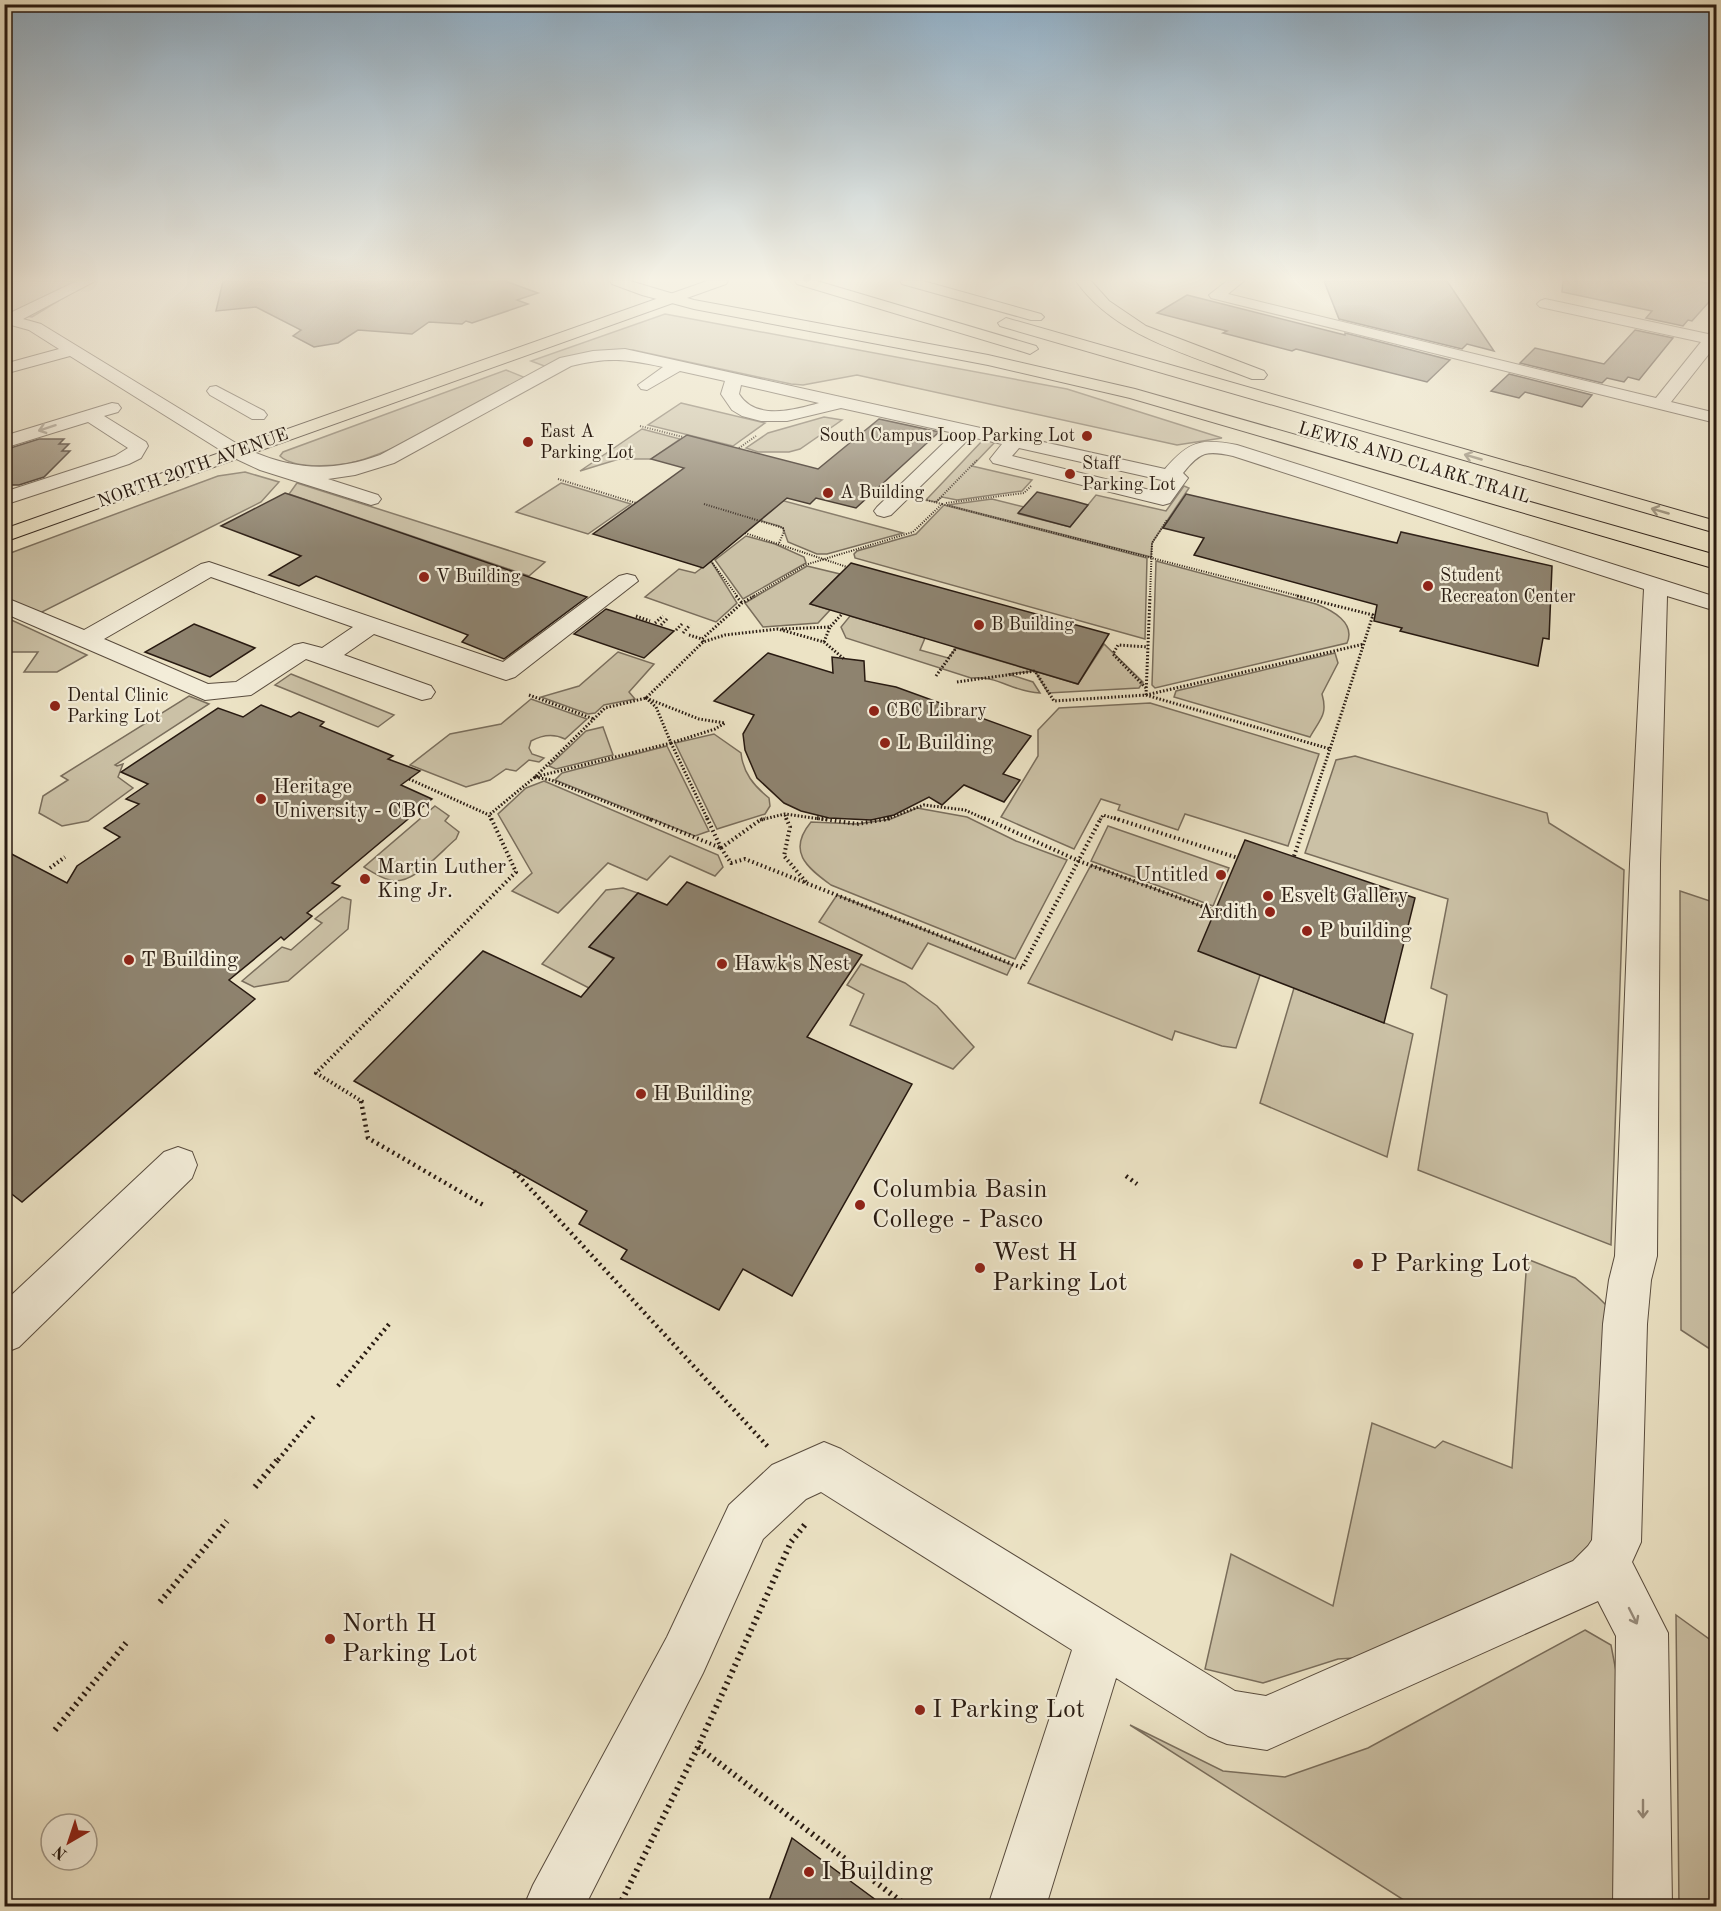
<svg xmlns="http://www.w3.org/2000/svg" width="1721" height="1911" viewBox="0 0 1721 1911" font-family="'Old Standard TT',serif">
<rect width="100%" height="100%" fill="#ece3c5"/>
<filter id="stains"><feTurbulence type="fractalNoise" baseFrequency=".00333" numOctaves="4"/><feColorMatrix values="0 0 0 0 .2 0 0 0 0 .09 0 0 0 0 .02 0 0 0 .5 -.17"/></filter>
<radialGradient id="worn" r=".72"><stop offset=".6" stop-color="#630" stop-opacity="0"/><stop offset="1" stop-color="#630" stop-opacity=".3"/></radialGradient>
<!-- green -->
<g fill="#cbc1a6" stroke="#7a6e5c" stroke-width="1.5">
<path d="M4,281H91L32,317L5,313Z"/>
<path d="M665,314L1067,389L1222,438L1177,445L857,375L803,385L791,384L633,350L611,351L547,367L531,361Z"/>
<path d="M506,370L526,378C477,405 418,441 365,459C346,466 296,471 280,456L283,452Z"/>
<path d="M681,403L765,423L733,446L648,425Z"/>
<path d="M824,417L842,420L800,449L789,452H758L746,448L768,433Z"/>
<path d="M642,429L680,439L651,459H619L580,471Z"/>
<path d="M983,440L995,442L972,466L1032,480L1022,491L957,500L942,497L936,502L926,500Z"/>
<path d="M245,472L279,482L261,502L40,613L5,598V555L218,476Z"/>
<path d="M297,483L545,562L529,576L289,494Z"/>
<path d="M561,483L631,504L588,534L516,512Z"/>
<path d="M1184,486L1189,488L1152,543L1151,557L947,505L992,499L1024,507L1019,514L1070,527L1096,495L1166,511Z"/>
<path d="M758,494L903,533L827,554H817L788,542L783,528L779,526L704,504Z"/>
<path d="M944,505L1147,558L1145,639L855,558L854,554L857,551L916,534Z"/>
<path d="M746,536L775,544L804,557L806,563L743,599L715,560Z"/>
<path d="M711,561L737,603L716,622L645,597L679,569L695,573Z"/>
<path d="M1156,561L1316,604C1332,610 1356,623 1347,643L1155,688L1152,685Z"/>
<path d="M807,566L840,574L810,604L830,610L818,623L763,627L745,603Z"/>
<path d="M850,616L925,638L920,650L948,658L956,648L1078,684L1104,644L1143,682L1139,688L1048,693L1035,671L1008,674L1033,682L1040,693C1012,692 998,675 971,678L846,638L841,627Z"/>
<path d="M4,617H5L87,655L57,672H24L38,652H5Z"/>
<path d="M618,652L654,664L629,692L635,699L604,705L595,713L588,714L541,697L579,686Z"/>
<path d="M1335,653L1338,663L1322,694C1328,715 1320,719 1310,737L1174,697L1176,691Z"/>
<path d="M291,674L394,715L378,727L275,685Z"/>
<path d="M189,696L209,704L115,765L117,766L123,764L118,777L133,788L88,821L62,826L39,813L43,796L68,780L61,776Z"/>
<path d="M531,699L587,719L565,739C553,733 542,735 531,741L529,748L532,754L544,758L539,762L529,760L516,771L506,769L490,780L466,787L410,765L450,734L501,724Z"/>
<path d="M1150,703L1319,754L1288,846L1185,814L1178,830L1118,810L1120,805L1101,799L1074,849L1001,817L1038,756V730L1059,708Z"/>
<path d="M603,727L613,755L556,769L549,766L586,731Z"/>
<path d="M714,734L741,753C743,773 754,786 769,798L770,806L765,814L717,829L675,743Z"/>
<path d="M667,746L709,831L695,836L555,780L562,773Z"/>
<path d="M1355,756L1547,813L1549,823L1624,870L1611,1245L1418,1170L1447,995L1431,988L1448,899L1305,853L1336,760Z"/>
<path d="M544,781L718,855L723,867L715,876L670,856L647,880L608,863L558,913L512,891L532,873L498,814L526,788Z"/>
<path d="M435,806L449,816L445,821L459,832L456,839C440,852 412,887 390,880C381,878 372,872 364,867Z"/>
<path d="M917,808L967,817L1016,841L1067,860L1015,959L831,885C806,867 787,851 811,822L857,824L891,819Z"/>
<path d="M1108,826L1229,868L1213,906L1091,861Z"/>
<path d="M1091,865L1215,911L1260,975L1236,1048L1222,1046L1175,1031L1172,1040L1028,983Z"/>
<path d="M623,888L638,893L589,947L614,959L589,988L542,964L606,890Z"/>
<path d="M1680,891L1716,903V1353L1681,1330Z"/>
<path d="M837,895L1012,965L1007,975L928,943L912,969L819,922Z"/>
<path d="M342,897L351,900L348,929L288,981L254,987L242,981L282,947L291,950L322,923L315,919Z"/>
<path d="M861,964L905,983L937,1006L974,1047L953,1069L850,1025L864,994L847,985Z"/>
<path d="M1294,988L1413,1034L1387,1157L1260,1103Z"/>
<path d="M1527,1259L1575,1278L1597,1296L1625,1324L1616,1542L1420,1654L1338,1659L1263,1683L1205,1669L1231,1554L1333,1606L1372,1423L1435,1448L1443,1441L1512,1468Z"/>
<path d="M1676,1615L1716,1644V1906H1679Z"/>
<path d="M1585,1630L1611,1645L1622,1703L1617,1906H1413L1130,1725L1223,1771L1285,1777L1368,1748Z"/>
</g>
<!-- building -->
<g fill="#8e836f" stroke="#281a11" stroke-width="1.5">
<path d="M223,281H505L538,293L517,300L528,304L472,323L466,321L462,324L429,322L412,334L358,330L338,343L314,347L293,336L301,330L256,307L216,311Z"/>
<path d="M1324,281H1447L1494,351L1467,344L1462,349L1339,319Z"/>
<path d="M1563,281H1697L1716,285V294L1692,321L1688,320L1683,326L1646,318L1652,311L1562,292Z"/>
<path d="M1187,295L1345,335V333L1450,360L1427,382L1296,349L1292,351L1223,333L1227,331L1157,313Z"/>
<path d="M1635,330L1673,338L1639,380L1628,377L1624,382L1607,378L1602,383L1520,363L1535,348L1604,364Z"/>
<path d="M1509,374L1592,395L1582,407L1525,392L1519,398L1491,391Z"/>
<path d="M879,419L939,432L856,508L816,498L810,504L787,498L703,568L593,534L684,468L651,459L687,435L818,469Z"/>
<path d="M39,439H64L59,444H69L62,451H70L44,477L19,485H4V450Z"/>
<path d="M1037,492L1074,501L1088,505L1070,527L1018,513Z"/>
<path d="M285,493L306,500L587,597L504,659L462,642L468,635L316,576L299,586L269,575L301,556L221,526Z"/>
<path d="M1186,494L1397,543L1401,532L1552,566L1549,639L1543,638L1538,666L1400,631L1402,628L1374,621L1377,605L1194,555L1204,538L1163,528Z"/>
<path d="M851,563L1109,634L1078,684L810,604Z"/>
<path d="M606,609L674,631L644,658L574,634Z"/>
<path d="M194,624L255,648L210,677L145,652Z"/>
<path d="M768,653L833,673L832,657L864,661L865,681L896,687L1031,736L1003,774L1020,780L1004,802L964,785L942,805L929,797L894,815L871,820L829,818L801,811L784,803L757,778L745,750L743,734L754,715L714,701Z"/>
<path d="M261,705L291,717L299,712L324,722L320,726L393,756L388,759L420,771L401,785L432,799L332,883L340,886L307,913L312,916L284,940L281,937L229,980L255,999L22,1202L4,1188V850L67,883L77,866L120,837L104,828L139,804L126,799L148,784L121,772L218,708L243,717Z"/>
<path d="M1245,840L1415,898L1384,1023L1198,951Z"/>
<path d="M687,882L862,955L807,1037L912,1084L792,1296L743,1269L719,1310L621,1259L627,1250L579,1224L587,1211L354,1081L483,951L581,997L614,958L589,947L638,893L667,905Z"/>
<path d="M792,1838L884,1906H767Z"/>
</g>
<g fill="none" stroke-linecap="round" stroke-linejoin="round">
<defs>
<g id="minor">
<path d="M77,281H95L23,319L41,324L244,448C292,470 330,473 380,455L560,358L593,351L625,349L1165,469C1189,441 1201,438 1237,445L1716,597V611L1667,596L1660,864L1657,1256L1651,1280L1647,1324L1641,1542L1632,1562L1668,1633L1672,1906H1613L1616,1636L1598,1601L1267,1750L1227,1744L1208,1736L1116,1678L1046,1906H988L1072,1650L821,1492L806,1499L763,1539L703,1673L585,1906H524L533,1885L667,1637L729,1505L772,1465L824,1442L841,1449L1235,1691L1266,1696L1573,1561L1588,1546L1592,1540L1603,1324L1609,1280L1615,1256L1630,864L1644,589L1233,456C1206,450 1200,452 1183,473L1188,478L1170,503L1163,505L993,463L990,459L1002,444L971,437L891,515L884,517L877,515L874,511L877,507L954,433L841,408L787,421H761L742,416L732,410L721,394L725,381L680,371L647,390L641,389L638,385L663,367C625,359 609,357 571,366L394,463L355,475L328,479L378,495L381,499L378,503L371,505L260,470L230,456L70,356L4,374V364L59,349L29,330L4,323V313L8,314ZM741,385L819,403C794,410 756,421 739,394ZM1019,448L1166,481L1158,492L1012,456Z"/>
<path d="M1227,281H1244L1228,294L1656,398L1701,342L1540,307L1537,304L1540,301L1545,299L1708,334L1716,329V345L1671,402L1716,413V423L1211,298L1209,295Z"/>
<path d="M216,386L264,411L267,415L264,419H252L210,395L207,391L210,387Z"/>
<path d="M112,403L118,404L121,408L118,412L104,416L146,442L148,446L141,458L129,464L4,505V492L115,456L128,448L88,422L4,448V436Z"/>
<path d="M209,562L503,662L619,576L627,574L635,576L638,581L515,677L506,680L497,677L374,634L344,655L431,686L435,692L431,698L422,700L306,659L251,695L205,700L4,613V597L84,630L201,564ZM211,577L353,627L322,648L303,643L294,645L236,682L208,684L104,639Z"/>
<path d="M178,1147L192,1152L197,1165L192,1178L19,1347L4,1353V1302L164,1152Z"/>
</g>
<path id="major" d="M707,281H728L726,284L4,542V529Z"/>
<g id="highway">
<path d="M610,281H630L694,300L988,355L1135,389L1716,555V569L1130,398L988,365L694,309L642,295L612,284Z"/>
<path d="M795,281H817L1036,346L1038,349L1030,354L1024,352L797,284Z"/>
<path d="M900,281H923L1041,314L1044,317L1041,320H1031L902,284Z"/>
<path d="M1076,281H1091L1109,301L1146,326L1264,371L1267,375L1264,379H1252C1191,355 1115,337 1076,281Z"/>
<path d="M1006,318L1716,521V533L1000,326L998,323Z"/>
</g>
</defs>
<!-- minor casing -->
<use href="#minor" stroke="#594c3e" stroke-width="2"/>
<!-- major casing -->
<use href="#major" stroke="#281a11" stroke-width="2"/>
<!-- highway casing -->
<use href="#highway" stroke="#281a11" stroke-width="2"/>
<!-- path-far4 -->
<g stroke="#281a11" stroke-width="2" stroke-dasharray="1 1.5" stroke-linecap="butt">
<path d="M640,426L683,437"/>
<path d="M739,448L756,436"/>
<path d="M558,479L636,503"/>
<path d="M936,502L977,460"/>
<path d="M946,503L1024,493L1031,486"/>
<path d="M704,504L783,528L784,532L779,543"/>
<path d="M942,504L1303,597"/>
<path d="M745,533L847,567"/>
<path d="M711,561L738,597"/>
<path d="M752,597L805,565L913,532L942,504L926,500"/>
<path d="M1150,597L1152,543L1167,520"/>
</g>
<!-- path-far3 -->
<g stroke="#281a11" stroke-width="3" stroke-dasharray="1.5 2" stroke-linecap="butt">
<path d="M736,596L742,603"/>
<path d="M1297,596L1373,615L1330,749"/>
<path d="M636,616L650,621"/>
<path d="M655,623L663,616"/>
<path d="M661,625L668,618"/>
<path d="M782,629L830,627L842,614"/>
<path d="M676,630L683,623"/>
<path d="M683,633L690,625"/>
<path d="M689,635L702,639"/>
<path d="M703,642L702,639L742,603L754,596"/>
<path d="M824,642L830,627"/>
<path d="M936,676L956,648"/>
<path d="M957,682L1035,671L1054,701L1146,695L1330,749L1306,820"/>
<path d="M1146,688L1113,654L1118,645L1148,647"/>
<path d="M529,695L594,719"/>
<path d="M1146,695L1150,596"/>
<path d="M1146,695L1364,644"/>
<path d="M646,698L699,719L725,723L715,729L671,743L656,707Z"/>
<path d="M671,743L708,820"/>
<path d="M409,779L489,815"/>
<path d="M785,815L787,820"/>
<path d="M491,820L489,815L535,777L605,708L646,698L703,642L725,635L778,629L824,642L844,659"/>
<path d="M651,820L551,780L535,777L671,743"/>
<path d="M760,820L785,814L828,820"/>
<path d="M884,820L924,805L965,810L987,820"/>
<path d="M1100,820L1103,815L1119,820"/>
</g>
<!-- path-far2 -->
<g stroke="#281a11" stroke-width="4" stroke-dasharray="1.5 3" stroke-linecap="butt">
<path d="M647,818L721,848"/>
<path d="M707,818L721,848"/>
<path d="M786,818L790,827L784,856L806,882"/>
<path d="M817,818L857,824L892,818"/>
<path d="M984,818L1079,861L1215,911"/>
<path d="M1114,818L1238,858"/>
<path d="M721,848L731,863L745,859L1022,968L1101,818"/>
<path d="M721,848L760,820L766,818"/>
<path d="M1294,856L1307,818"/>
<path d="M50,868L65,857"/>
<path d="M363,1102L316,1073L516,872L491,818"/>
</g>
<!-- path-far1 -->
<g stroke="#281a11" stroke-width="4.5" stroke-dasharray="2 4" stroke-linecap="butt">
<path d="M361,1101L368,1138L485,1206"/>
<path d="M514,1171L770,1449"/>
<path d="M1126,1176L1137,1184"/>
<path d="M338,1386L390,1323"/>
<path d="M278,1460L315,1415"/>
</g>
<!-- path -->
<g stroke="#281a11" stroke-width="6" stroke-dasharray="2 4.5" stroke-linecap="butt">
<path d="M255,1487L279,1458"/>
<path d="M160,1602L227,1521"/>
<path d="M55,1730L126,1643"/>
<path d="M698,1747L907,1906"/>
<path d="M4,1791L11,1783"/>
<path d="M619,1906L698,1747L791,1542L807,1522"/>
</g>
<!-- minor -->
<use href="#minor" fill="#f3edd9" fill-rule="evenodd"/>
<!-- major -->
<use href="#major" fill="#ece3c5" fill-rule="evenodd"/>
<!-- highway -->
<use href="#highway" fill="#ece3c5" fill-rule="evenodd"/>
</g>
<!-- one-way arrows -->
<defs><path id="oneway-shaft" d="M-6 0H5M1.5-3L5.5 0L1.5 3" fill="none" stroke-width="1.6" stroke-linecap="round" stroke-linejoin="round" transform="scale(1.5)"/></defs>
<g stroke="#988e7f">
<use href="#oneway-shaft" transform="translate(47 428) rotate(162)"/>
<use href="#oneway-shaft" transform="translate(1633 1616) rotate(63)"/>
<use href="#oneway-shaft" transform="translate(1643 1809) rotate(90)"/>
</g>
<g stroke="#948974">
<use href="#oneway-shaft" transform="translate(1473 457) rotate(-164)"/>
<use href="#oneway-shaft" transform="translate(1660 511) rotate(-164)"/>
</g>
<!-- sky -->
<linearGradient id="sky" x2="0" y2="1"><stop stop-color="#8facc2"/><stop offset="0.51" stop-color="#f6f2e5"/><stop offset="1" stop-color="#f6f2e5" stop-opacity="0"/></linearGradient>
<rect width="1721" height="548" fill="url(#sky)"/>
<!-- markers -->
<g fill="#8f2418" stroke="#f3edd9" stroke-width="2">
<circle cx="1087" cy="436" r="6"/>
<circle cx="528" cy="442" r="6"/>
<circle cx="1070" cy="474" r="6"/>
<circle cx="828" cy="493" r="6"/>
<circle cx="424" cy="577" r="6"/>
<circle cx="1428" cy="586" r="6"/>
<circle cx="979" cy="625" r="6"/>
<circle cx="55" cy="706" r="6"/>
<circle cx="874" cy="711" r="6"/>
<circle cx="885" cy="743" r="6"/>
<circle cx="261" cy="799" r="6"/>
<circle cx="1221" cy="875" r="6"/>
<circle cx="365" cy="879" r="6"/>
<circle cx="1268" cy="896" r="6"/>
<circle cx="1270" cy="912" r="6"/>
<circle cx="1307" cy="931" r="6"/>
<circle cx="129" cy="960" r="6"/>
<circle cx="722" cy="964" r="6"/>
<circle cx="641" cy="1094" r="6"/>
<circle cx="860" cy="1205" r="6"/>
<circle cx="1358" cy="1264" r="6"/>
<circle cx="980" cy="1268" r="6"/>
<circle cx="330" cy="1639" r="6"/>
<circle cx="920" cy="1710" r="6"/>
<circle cx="809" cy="1872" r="6"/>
</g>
<g text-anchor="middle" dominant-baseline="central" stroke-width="4.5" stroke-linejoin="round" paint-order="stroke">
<!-- far-poi labels -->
<g font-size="18" fill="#281a11" stroke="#f3edd9" text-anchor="start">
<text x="540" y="432">East A<tspan x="540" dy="21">Parking Lot</tspan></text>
<text x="1075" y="436" text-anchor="end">South Campus Loop Parking Lot</text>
<text x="1082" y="464">Staff<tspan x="1082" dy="21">Parking Lot</tspan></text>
<text x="840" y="493">A Building</text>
<text x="1440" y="576">Student<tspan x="1440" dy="21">Recreaton Center</tspan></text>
<text x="436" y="577">V Building</text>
<text x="991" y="625">B Building</text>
<text x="67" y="696">Dental Clinic<tspan x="67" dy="21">Parking Lot</tspan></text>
<text x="886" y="711">CBC Library</text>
</g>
<!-- far-street labels -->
<g font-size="18" fill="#281a11" stroke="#f3edd9">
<text transform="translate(1414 463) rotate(17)">LEWIS AND CLARK TRAIL</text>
<text transform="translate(193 468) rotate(-20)">NORTH 20TH AVENUE</text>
</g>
<!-- poi labels -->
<g font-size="21" fill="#281a11" stroke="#f3edd9" text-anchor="start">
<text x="897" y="743">L Building</text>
<text x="273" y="787">Heritage<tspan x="273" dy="24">University - CBC</tspan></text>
<text x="377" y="867">Martin Luther<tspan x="377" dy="24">King Jr.</tspan></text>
<text x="1209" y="875" text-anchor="end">Untitled</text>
<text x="1280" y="896">Esvelt Gallery</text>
<text x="1258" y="912" text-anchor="end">Ardith</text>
<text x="1319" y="931">P building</text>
<text x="141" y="960">T Building</text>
<text x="734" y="964">Hawk's Nest</text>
<text x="653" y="1094">H Building</text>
</g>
<!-- near-poi labels -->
<g font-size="26" fill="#281a11" stroke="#f3edd9" text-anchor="start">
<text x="872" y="1190">Columbia Basin<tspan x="872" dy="30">College - Pasco</tspan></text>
<text x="992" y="1253">West H<tspan x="992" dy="30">Parking Lot</tspan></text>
<text x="1370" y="1264">P Parking Lot</text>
<text x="342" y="1624">North H<tspan x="342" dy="30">Parking Lot</tspan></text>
<text x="932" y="1710">I Parking Lot</text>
<text x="821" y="1872">I Building</text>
</g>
</g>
<!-- margin -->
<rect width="1721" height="1911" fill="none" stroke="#ece3c5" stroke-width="24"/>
<rect x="6" y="6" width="1709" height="1899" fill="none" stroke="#281a11" stroke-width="3"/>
<rect x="12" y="12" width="1697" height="1887" fill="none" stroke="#281a11" stroke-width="1.5"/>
<!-- north arrow -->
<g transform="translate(69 1842) rotate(219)"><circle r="28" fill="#f3edd9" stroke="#a29989" stroke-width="1.5"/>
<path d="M0-4.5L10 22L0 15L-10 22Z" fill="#8f2418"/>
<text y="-9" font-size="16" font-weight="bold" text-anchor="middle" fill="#281a11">N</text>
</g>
<rect width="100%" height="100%" filter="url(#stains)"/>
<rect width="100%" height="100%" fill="url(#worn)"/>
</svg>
